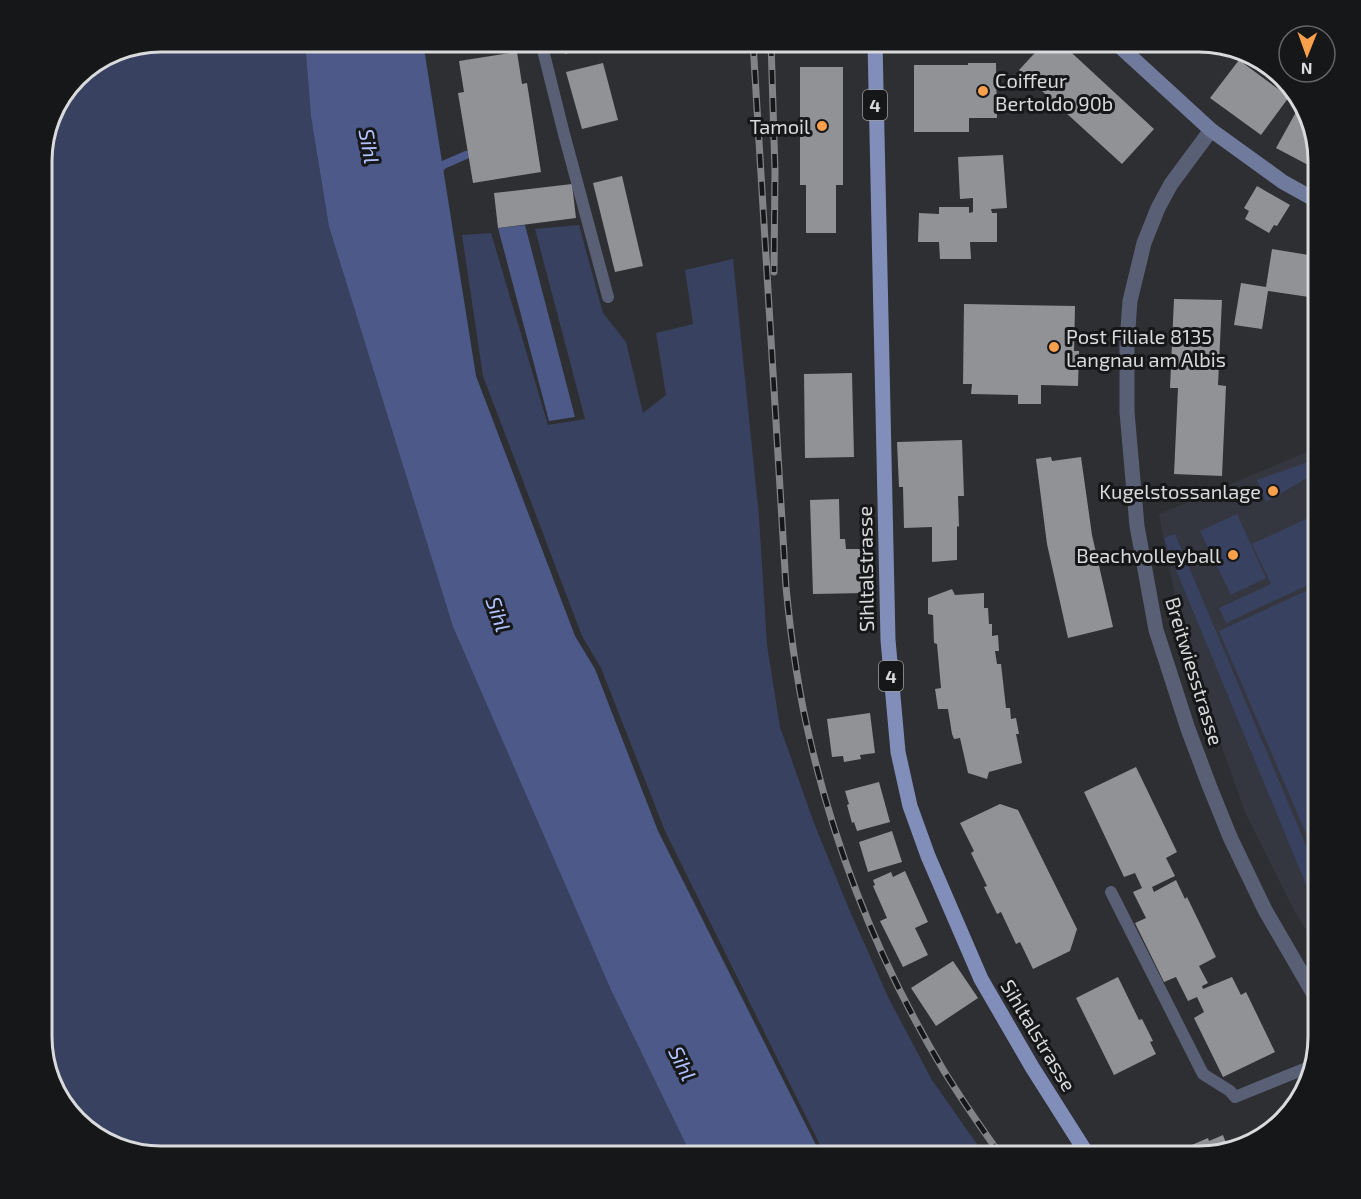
<svg xmlns="http://www.w3.org/2000/svg" width="1361" height="1199" viewBox="0 0 1361 1199" font-family="'Exo 2',sans-serif">
<rect width="100%" height="100%" fill="#2e2f32"/>
<!-- built -->
<path fill="#353740" d="M1319,447V950L1295,912L1245,812L1201,688L1176,602L1159,514Z"/>
<!-- green -->
<g fill="#394160">
<path d="M162,42H305L311,117L329,227L453,627L611,990L692,1157H162L116,1148L77,1122L54,1090L42,1045V154L55,109L83,72L116,51Z"/>
<path d="M579,225L603,313L626,342L643,413L666,395L656,333L693,324L685,270L733,259L759,517L767,645L780,727L814,823L849,909L889,999L932,1080L986,1157H826L665,831L601,668L582,636L483,376L462,235L491,233L548,425L585,419L535,229Z"/>
<path d="M1319,458V471L1266,502L1257,480Z"/>
<path d="M1319,513V580L1226,623L1219,608L1271,584L1252,544Z"/>
<path d="M1237,514L1266,578L1231,595L1200,531Z"/>
<path d="M1175,534L1319,876V916L1167,548L1164,538Z"/>
<path d="M1319,585V864L1219,631Z"/>
</g>
<!-- water -->
<g fill="#4c5989">
<path d="M305,42H423L476,376L575,636L595,669L658,831L822,1157H692L611,990L453,627L329,227L311,117Z"/>
<path d="M525,225L575,417L549,421L498,228Z"/>
</g>
<g fill="none" stroke-linecap="round" stroke-linejoin="round">
<!-- stream -->
<path stroke="#4c5989" stroke-width="8" d="M436,173L443,165L466,155"/>
</g>
<!-- building -->
<g fill="#919296">
<path d="M562,42H610V43L565,54Z"/>
<path d="M1045,42H1060L1154,129L1122,164L1019,70Z"/>
<path d="M1245,51L1284,77L1287,81L1242,56Z"/>
<path d="M517,52L522,84L527,83L541,172L473,183L458,93L464,92L459,61Z"/>
<path d="M1239,60L1289,97L1261,135L1210,98Z"/>
<path d="M603,63L618,120L582,129L566,72Z"/>
<path d="M968,63H996L997,118H969V132H914V65H968Z"/>
<path d="M800,67H843V185H836V233H806V185H800Z"/>
<path d="M1301,103L1310,116L1318,156L1316,155L1310,166L1276,148Z"/>
<path d="M1003,155L1007,208L991,209L992,213H997V242H970L971,259H940L939,242H918L919,213L939,214V207H969V213L973,212V198L960,199L958,157Z"/>
<path d="M622,176L643,266L615,272L593,183Z"/>
<path d="M572,184L576,218L498,228L494,193Z"/>
<path d="M1257,186L1290,205L1277,226L1274,225L1269,233L1245,219L1249,211L1244,208Z"/>
<path d="M1272,249L1315,256L1309,297L1268,291L1262,329L1234,325L1241,283L1266,287Z"/>
<path d="M1174,299L1222,300L1218,385L1226,386L1222,476L1174,474L1178,388H1170Z"/>
<path d="M964,304L1075,306L1074,351H1079L1078,386L1041,385V404H1018V395L971,394L972,384H963Z"/>
<path d="M852,373L854,457L805,458L804,374Z"/>
<path d="M962,440L964,496H958L959,527L957,526V560L932,562V527L904,528L903,487H899L897,442Z"/>
<path d="M1051,457L1052,461L1081,457L1092,535L1113,627L1068,638L1047,544L1036,459Z"/>
<path d="M839,499L840,539H845L846,549H864L866,593L813,594L810,500Z"/>
<path d="M952,589L955,595L984,593V608H988L989,624H992V636L998,635L999,651H995L997,664H1001L1006,708H1010L1011,719L1016,718L1019,734H1016L1022,763L989,772L987,779L968,773L960,738L954,739L952,734L948,709H938L935,689L941,688L937,644L934,643L933,615L928,614V598Z"/>
<path d="M870,713L875,753L860,755L861,759L844,762L843,756L832,757L827,719Z"/>
<path d="M1136,767L1177,852L1166,858L1175,876L1152,887L1154,892L1176,880L1185,899L1187,897L1216,957L1199,966L1208,983L1202,986L1203,989L1232,977L1241,995L1246,992L1275,1052L1223,1077L1194,1018L1204,1012L1197,997L1188,1001L1176,977L1164,982L1135,923L1146,918L1133,892L1142,888L1135,873L1124,877L1084,792Z"/>
<path d="M879,782L890,822L857,831L854,822L852,823L847,805L849,804L845,791Z"/>
<path d="M1000,804L1018,810L1077,929L1070,951L1033,969L1020,942L1016,944L1001,912L997,914L984,887L987,886L971,853L974,851L960,823Z"/>
<path d="M892,831L902,862L868,872L859,842Z"/>
<path d="M905,871L928,922L915,928L928,955L903,967L880,921L887,918L873,886L875,885L873,880L891,872L893,877Z"/>
<path d="M953,961L978,998L936,1026L911,988Z"/>
<path d="M1118,977L1139,1020L1142,1019L1153,1041L1150,1042L1156,1054L1114,1075L1076,998Z"/>
<path d="M1223,1135L1229,1151L1199,1157H1174L1173,1153L1208,1138L1209,1141Z"/>
</g>
<g fill="none" stroke-linecap="round" stroke-linejoin="round">
<!-- service -->
<g stroke="#595f75" stroke-width="12">
<path d="M541,42L564,134L608,297"/>
<path d="M1111,892L1203,1074L1230,1091L1235,1097L1314,1065"/>
</g>
<!-- minor -->
<path stroke="#595f75" stroke-width="15" d="M1211,130L1171,184L1158,208L1144,243L1130,301L1127,342V412L1137,526L1156,630L1188,729L1209,785L1230,837L1265,910L1319,1003"/>
<!-- secondary -->
<path stroke="#707a9c" stroke-width="15" d="M1115,42L1211,130L1283,182L1319,202"/>
<!-- primary -->
<path stroke="#818eba" stroke-width="15" d="M875,42L888,640L898,752L910,806L928,856L981,979L1032,1067L1089,1157"/>
<defs>
<g id="rail">
<path d="M753,42L786,587C791,639 798,690 810,740C837,856 882,968 944,1071C962,1100 982,1129 1002,1157"/>
<path d="M771,42L775,171L774,272"/>
</g>
</defs>
<!-- rail casing -->
<use href="#rail" stroke="#828386" stroke-width="7"/>
<!-- rail -->
<use href="#rail" stroke="#161718" stroke-width="4.5" stroke-dasharray="14" stroke-linecap="butt"/>
</g>
<!-- markers -->
<g fill="#f8a04b" stroke="#161718" stroke-width="2">
<circle cx="983" cy="91" r="6"/>
<circle cx="822" cy="126" r="6"/>
<circle cx="1054" cy="347" r="6"/>
<circle cx="1273" cy="491" r="6"/>
<circle cx="1233" cy="555" r="6"/>
</g>
<g text-anchor="middle" dominant-baseline="central" stroke-width="6" stroke-linejoin="round" paint-order="stroke">
<!-- shield labels -->
<g fill="#161718" stroke="#9ea0a1" stroke-width="1.5">
<rect x="863" y="90" width="24" height="30" rx="4.5"/>
<rect x="879" y="661" width="24" height="30" rx="4.5"/>
</g>
<g font-size="18" font-weight="bold" fill="#d9dadc">
<text x="875" y="105">4</text>
<text x="891" y="676">4</text>
</g>
<!-- poi labels -->
<g font-size="20" fill="#d9dadc" stroke="#161718" text-anchor="end">
<text x="995" y="80" text-anchor="start">Coiffeur<tspan x="995" dy="23">Bertoldo 90b</tspan></text>
<text x="810" y="126">Tamoil</text>
<text x="1066" y="336" text-anchor="start">Post Filiale 8135<tspan x="1066" dy="23">Langnau am Albis</tspan></text>
<text x="1261" y="491">Kugelstossanlage</text>
<text x="1221" y="555">Beachvolleyball</text>
</g>
<!-- street labels -->
<g font-size="20" fill="#d9dadc" stroke="#161718">
<text transform="translate(865 569) rotate(-91)">Sihltalstrasse</text>
<text transform="translate(1195 671) rotate(73)">Breitwiesstrasse</text>
<text transform="translate(1039 1035) rotate(59)">Sihltalstrasse</text>
</g>
<!-- water labels -->
<g font-size="21" font-style="italic" fill="#b1c2ff" stroke="#161718">
<text transform="translate(370 146) rotate(80)">Sihl</text>
<text transform="translate(499 614) rotate(71)">Sihl</text>
<text transform="translate(683 1063) rotate(64)">Sihl</text>
</g>
</g>
<!-- crop -->
<path d="M0 0H1361V1199H0ZM161 52H1199A109 109 0 0 1 1308 161V1037A109 109 0 0 1 1199 1146H161A109 109 0 0 1 52 1037V161A109 109 0 0 1 161 52Z" fill="#161718" fill-rule="evenodd"/>
<path fill="none" stroke="#d9dadc" stroke-width="3" d="M161 52H1199A109 109 0 0 1 1308 161V1037A109 109 0 0 1 1199 1146H161A109 109 0 0 1 52 1037V161A109 109 0 0 1 161 52Z"/>
<!-- north arrow -->
<g transform="translate(1307 54) rotate(181)"><circle r="28" fill="#161718" stroke="#646566" stroke-width="1.5"/>
<path d="M0-4.5L10 22L0 15L-10 22Z" fill="#f8a04b"/>
<text y="-9" font-size="16" font-weight="bold" text-anchor="middle" fill="#d9dadc">N</text>
</g>
</svg>
